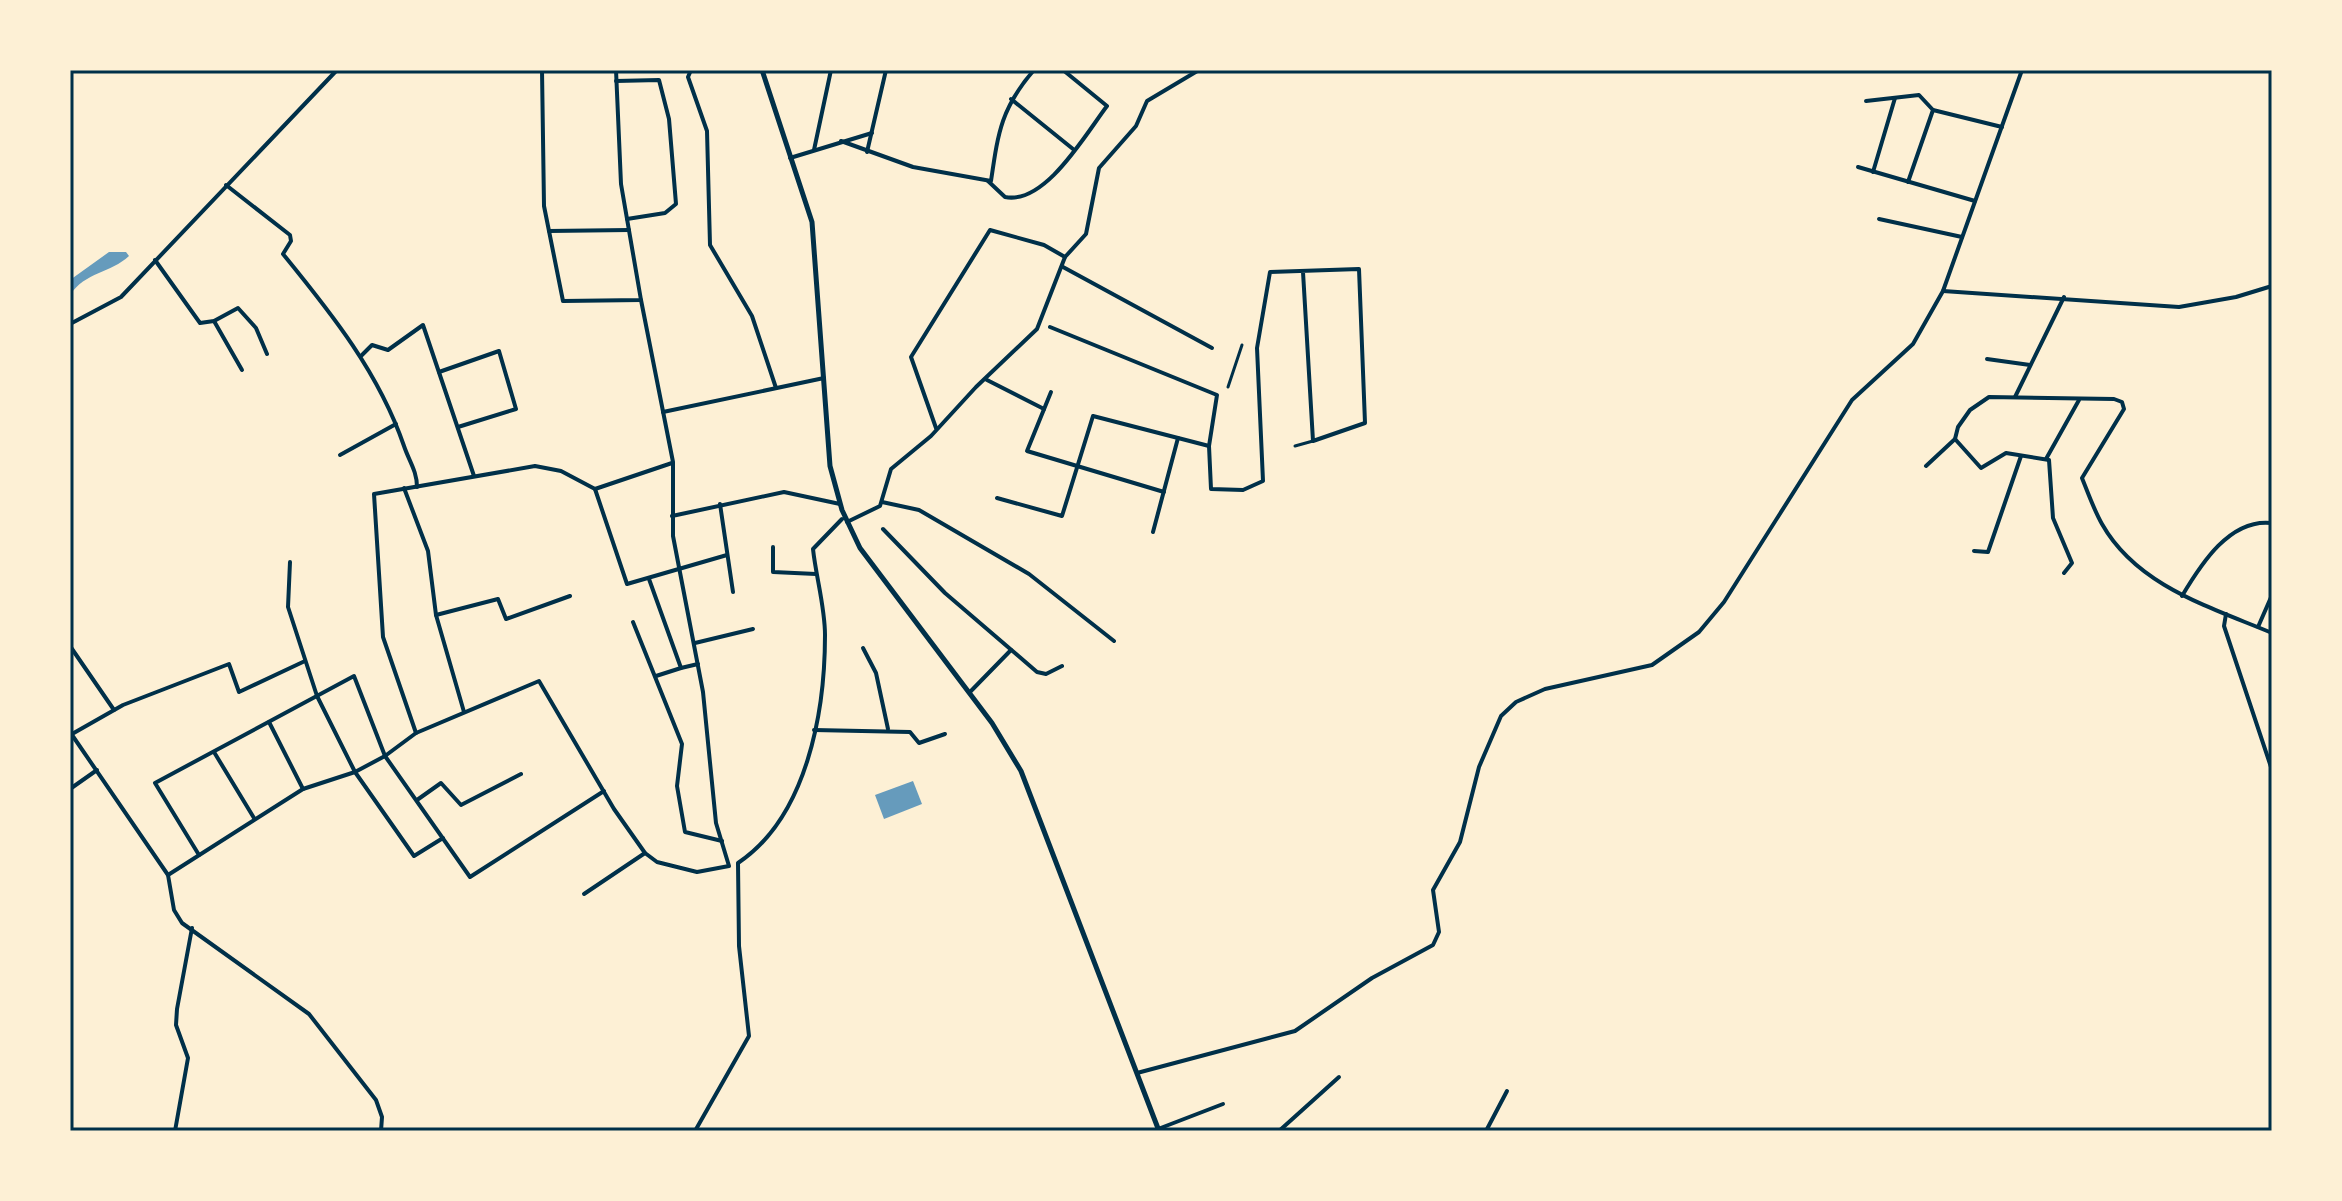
<svg xmlns="http://www.w3.org/2000/svg" width="2342" height="1201" viewBox="0 0 2342 1201" font-family="'Times New Roman',serif">
<rect width="100%" height="100%" fill="#fdf0d5"/>
<!-- water -->
<g fill="#669bbc">
<path d="M109,252H126L129,256C111,273 85,272 70,295V280Z"/>
<path d="M913,781L922,804L884,819L875,795Z"/>
</g>
<g fill="none" stroke-linecap="round" stroke-linejoin="round">
<!-- pedestrian -->
<g stroke="#003049" stroke-width="3">
<path d="M1228,387L1242,345"/>
<path d="M1295,446L1313,441"/>
</g>
<!-- minor -->
<g stroke="#003049" stroke-width="4">
<path d="M542,70L544,206L563,301L641,300L621,184L616,70"/>
<path d="M691,70L688,77L707,131L710,245L752,316L776,388"/>
<path d="M616,81L659,80L669,119L676,204L665,213L627,219"/>
<path d="M1011,99L1073,149"/>
<path d="M1866,101L1919,95L1933,110L1908,182"/>
<path d="M1933,110L2002,127"/>
<path d="M841,141L913,167L991,181C998,133 1001,108 1034,70"/>
<path d="M814,150L831,70"/>
<path d="M867,152L886,70"/>
<path d="M790,158L872,133"/>
<path d="M1858,167L1975,201"/>
<path d="M1873,172L1895,98"/>
<path d="M988,181L1005,197C1045,205 1085,135 1107,106L1063,70"/>
<path d="M226,185L290,235L291,241L283,254C332,314 379,373 404,446C409,461 417,471 417,487"/>
<path d="M1879,219L1962,237"/>
<path d="M549,231L629,230"/>
<path d="M155,260L200,323L214,321L238,308L256,328L267,354"/>
<path d="M1063,267L1212,348"/>
<path d="M1943,291L2179,307L2236,297L2272,286"/>
<path d="M214,321L242,370"/>
<path d="M70,324L121,297L337,70"/>
<path d="M1050,327L1217,395L1209,446L1211,489L1243,490L1263,481L1257,348L1270,272L1359,269L1365,423L1313,441L1303,272"/>
<path d="M362,355L372,345L388,350L423,325L474,476"/>
<path d="M1987,359L2030,365"/>
<path d="M439,372L499,351L516,409L458,427"/>
<path d="M987,380L1044,409"/>
<path d="M1051,392L1027,451L1164,492"/>
<path d="M2015,397L2064,297"/>
<path d="M663,412L824,378"/>
<path d="M936,428L911,357L990,230L1044,245L1065,257"/>
<path d="M1955,439L1981,468L2006,453L2049,460L2053,518L2072,563L2064,573"/>
<path d="M340,455L396,424"/>
<path d="M2046,459L2079,400"/>
<path d="M1926,466L1955,439L1958,427L1970,410L1989,397L2114,399L2122,402L2124,409L2082,478C2088,493 2094,510 2102,524C2137,586 2210,607 2272,633"/>
<path d="M404,488L428,551L436,615L464,712"/>
<path d="M595,489L627,584L727,555"/>
<path d="M997,498L1062,516L1093,416L1209,446"/>
<path d="M882,502L919,510L1029,574L1114,641"/>
<path d="M720,504L733,592"/>
<path d="M672,516L784,492L840,504"/>
<path d="M847,522L880,506L891,469L931,436L976,387L1037,329L1065,257L1086,234L1099,168L1136,126L1147,101L1199,70"/>
<path d="M883,529L945,593L1037,672L1046,674L1062,666"/>
<path d="M1153,532L1178,438"/>
<path d="M773,547V572L816,574"/>
<path d="M1974,551L1988,552L2021,456"/>
<path d="M290,562L288,607L317,696L355,772L414,856L443,838"/>
<path d="M649,579L681,668L656,676"/>
<path d="M2182,596C2201,564 2230,518 2272,523"/>
<path d="M2226,614L2224,626L2272,770"/>
<path d="M436,615L498,599L506,619L570,596"/>
<path d="M633,622L682,744L677,786L685,832L722,841"/>
<path d="M2258,627L2272,595"/>
<path d="M695,643L753,629"/>
<path d="M70,646L114,710"/>
<path d="M863,648L876,673L888,729"/>
<path d="M681,668L698,664"/>
<path d="M970,692L1011,650"/>
<path d="M269,722L303,789"/>
<path d="M814,730L910,732L919,743L945,734"/>
<path d="M70,732L168,875L174,910L182,923L309,1014L376,1100L382,1117L381,1131"/>
<path d="M416,733L383,637L374,494L535,466L561,471L595,489L672,463"/>
<path d="M72,734L123,705L229,664L239,692L305,661"/>
<path d="M214,752L254,818"/>
<path d="M70,789L97,770"/>
<path d="M417,800L441,783L461,805L521,774"/>
<path d="M199,855L155,783L354,676L385,756L470,877L604,791"/>
<path d="M168,875L303,789L355,772L385,756L416,733L539,681L614,809L645,853L657,862L697,872L729,866L716,823L703,692L673,536V462L641,300"/>
<path d="M584,894L645,853"/>
<path d="M1137,1073L1295,1031L1372,978L1433,945L1439,932L1433,890L1460,842L1479,767L1501,716L1516,702L1545,689L1652,665L1699,632L1724,602L1852,400L1913,344L1943,291L2022,70"/>
<path d="M1158,1129L1223,1104"/>
<path d="M175,1131L188,1058L176,1025L177,1009L192,928"/>
<path d="M695,1131L749,1036L739,946L738,863C807,817 825,712 825,635C825,607 816,577 813,549L842,519"/>
<path d="M1279,1131L1339,1077"/>
<path d="M1486,1131L1507,1091"/>
</g>
<!-- tertiary -->
<path stroke="#003049" stroke-width="5" d="M762,70L812,222L830,466L842,510L860,548L992,723L1021,771L1159,1131"/>
</g>
<!-- border -->
<rect width="2342" height="1201" fill="none" stroke="#fdf0d5" stroke-width="144"/>
<rect x="72" y="72" width="2198" height="1057" fill="none" stroke="#003049" stroke-width="3"/>
</svg>
